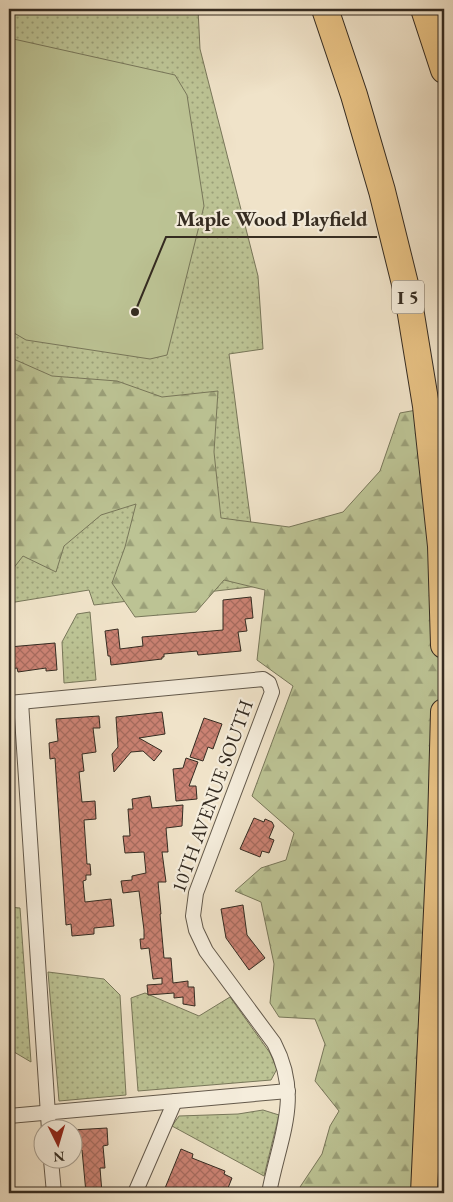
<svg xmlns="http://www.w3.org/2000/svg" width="453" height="1202" viewBox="0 0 453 1202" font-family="'EB Garamond',serif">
<defs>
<pattern id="green-dots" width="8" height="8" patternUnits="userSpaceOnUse" patternTransform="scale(1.25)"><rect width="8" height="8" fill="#bcc394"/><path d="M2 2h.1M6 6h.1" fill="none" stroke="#9a9f78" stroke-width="1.8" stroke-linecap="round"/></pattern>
<pattern id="forest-firs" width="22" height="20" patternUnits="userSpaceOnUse" patternTransform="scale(1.25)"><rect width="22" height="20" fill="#bcc394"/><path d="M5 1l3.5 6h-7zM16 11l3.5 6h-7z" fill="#9a9f78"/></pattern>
<pattern id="building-cross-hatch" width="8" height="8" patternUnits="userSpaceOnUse" patternTransform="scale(1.25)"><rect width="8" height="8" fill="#cb8273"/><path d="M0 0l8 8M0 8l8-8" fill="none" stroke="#a66b5e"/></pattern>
</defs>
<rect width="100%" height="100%" fill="#f0e3c9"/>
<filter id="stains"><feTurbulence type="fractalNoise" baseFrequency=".004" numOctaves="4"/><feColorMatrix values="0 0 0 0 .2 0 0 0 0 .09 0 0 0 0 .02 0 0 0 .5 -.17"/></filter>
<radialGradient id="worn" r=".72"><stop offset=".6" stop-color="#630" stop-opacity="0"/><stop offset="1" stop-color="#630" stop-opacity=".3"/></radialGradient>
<!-- green -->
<g fill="url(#green-dots)" stroke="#78775a">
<path d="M9,9H198L200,49L258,276L263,349L229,354L259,586L94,605L89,590L9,603Z"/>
<path d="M90,612L96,680L64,683L62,642L77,614Z"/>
<path d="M9,907L20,908L31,1062L9,1049Z"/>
<path d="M48,972L104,979L120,995L126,1095L59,1101Z"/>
<path d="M145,993L199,1016L230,997L270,1053L277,1069L271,1080L138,1091L131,998Z"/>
<path d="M263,1110L279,1115L264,1176L172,1126L179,1116L238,1114Z"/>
</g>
<!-- forest -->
<path fill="url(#forest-firs)" stroke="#78775a" d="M9,357L52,376L117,381L162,397L218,391L214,452L221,518L289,527L343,512L380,471L400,413L444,405V1193H296L322,1154L330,1126L339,1111L315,1081L325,1044L315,1019L279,1017L270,1003L274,964L261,902L235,891L261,868L286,860L294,833L252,796L293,686L257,660L265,590L224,580L196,612L135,617L112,583L125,547L136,504L101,515L64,546L56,572L23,556L9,574Z"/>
<!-- pitch -->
<path fill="#bcc394" stroke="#78775a" d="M9,38L175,75L187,95L204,206L167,355L150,359L26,340L9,330Z"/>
<!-- building -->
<g fill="url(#building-cross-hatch)" stroke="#342b21">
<path d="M251,597L253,618L245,619L247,631L238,632L241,651L198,655L197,651L164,654V657H162V659L111,665L110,656H108L105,631L118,629L120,649L143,646L142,637L223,630V600Z"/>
<path d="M55,643L57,670L46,671V668L18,672L17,668L9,669V647Z"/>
<path d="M162,712L165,734L139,738L162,751L154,761L143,751L131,752L114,772L112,754L118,747L116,717Z"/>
<path d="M99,716L100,728H93L96,752L82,754L84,771L79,772L82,802L95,801L96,819L84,820L87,864H90L91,875H86V880L83,881L85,902L111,899L114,926L94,928V934L72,936L71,924L66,925L55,758L50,759L49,743L58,741L56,719Z"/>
<path d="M204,718L222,724L213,749L208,747L203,761L190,757Z"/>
<path d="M186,758L198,762L189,786H196L197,799L176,801L173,769L183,768Z"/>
<path d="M150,796L152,808L183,805L182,826L166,828L168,852H162L166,882H158L161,914H160L164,958H171L173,983L188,981V987H194L195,1006L183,1004V997L174,998V993L148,995L147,985L162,984V978L153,979L149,948L141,949L140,939H144V930L139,891L123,893L121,881L132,880V876L146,873L144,852L125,853L123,836H130L128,809H133L132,799Z"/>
<path d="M254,818L264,822L265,819L272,822L274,826L269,838L274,840L269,853L262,851L260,857L240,849Z"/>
<path d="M243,905L247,935L265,958L249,970L226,938L221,909Z"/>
<path d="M107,1128L108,1145L103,1146L105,1168H100L102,1193H86L82,1150L72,1151V1130Z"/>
<path d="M181,1149L193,1154L192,1158L225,1171L224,1174L232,1178L226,1193H163Z"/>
</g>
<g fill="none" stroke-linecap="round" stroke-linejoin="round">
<defs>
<g id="street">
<path d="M21,702L49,1130"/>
<path d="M9,703L263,679L269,683L272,692L196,893L193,916L196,930L206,951L274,1043C303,1098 279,1138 269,1193"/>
<path d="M9,1116L288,1091"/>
<path d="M51,1160L54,1193"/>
<path d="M135,1193L175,1101"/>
</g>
<g id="highway">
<path d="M325,9L354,95L382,191L408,296L426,406L441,546L444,645"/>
<path d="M424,9L444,70"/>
<path d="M424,1193L441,825L444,712"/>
</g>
</defs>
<!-- street casing -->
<use href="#street" stroke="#63594b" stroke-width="16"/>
<!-- highway casing -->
<use href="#highway" stroke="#342b21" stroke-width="28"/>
<!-- street -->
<use href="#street" stroke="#f5eddc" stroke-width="14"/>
<!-- highway -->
<use href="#highway" stroke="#e8c284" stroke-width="26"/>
</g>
<g text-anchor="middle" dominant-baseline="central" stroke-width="4.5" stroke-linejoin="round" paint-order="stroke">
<!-- shield labels -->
<rect fill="#f5eddc" stroke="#6e6559" stroke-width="1" x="392" y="280.5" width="32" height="33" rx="4"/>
<g font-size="19" font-weight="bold" fill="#342b21">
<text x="408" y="297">I 5</text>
</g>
<!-- street labels -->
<g font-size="20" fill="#342b21" stroke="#f5eddc">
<text transform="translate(212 796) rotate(-70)">10TH AVENUE SOUTH</text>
</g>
</g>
<!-- callouts -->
<path fill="none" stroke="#342b21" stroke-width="2" d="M135 312L166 237H377"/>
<circle fill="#342b21" stroke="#f5eddc" stroke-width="2" cx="135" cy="312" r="5"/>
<g font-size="21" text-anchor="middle" font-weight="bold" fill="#342b21" stroke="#f5eddc" stroke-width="4.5" stroke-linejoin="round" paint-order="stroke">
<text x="272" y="226">Maple Wood Playfield</text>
</g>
<!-- margin -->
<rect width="453" height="1202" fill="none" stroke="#f0e3c9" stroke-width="30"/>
<rect x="10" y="10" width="433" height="1182" fill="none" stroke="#342b21" stroke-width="2.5"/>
<rect x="15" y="15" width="423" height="1172" fill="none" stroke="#342b21"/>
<!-- north arrow -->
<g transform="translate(58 1144) rotate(175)"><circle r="24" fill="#f5eddc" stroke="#a89f91"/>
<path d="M0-4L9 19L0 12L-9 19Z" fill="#8f2418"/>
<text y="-8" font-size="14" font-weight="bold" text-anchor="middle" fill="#342b21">N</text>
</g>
<rect width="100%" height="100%" filter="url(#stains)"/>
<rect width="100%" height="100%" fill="url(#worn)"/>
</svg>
